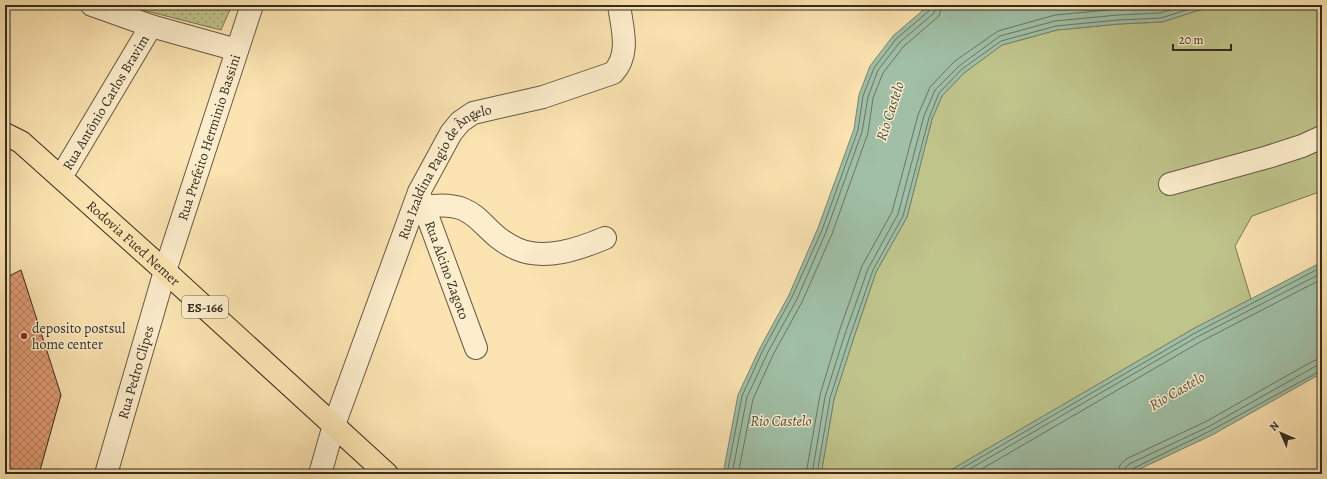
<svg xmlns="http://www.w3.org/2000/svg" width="1327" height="479" viewBox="0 0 1327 479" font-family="Alegreya,serif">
<defs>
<pattern id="park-dots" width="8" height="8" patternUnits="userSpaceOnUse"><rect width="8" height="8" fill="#bfc48b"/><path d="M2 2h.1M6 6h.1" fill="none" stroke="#9c9f71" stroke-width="1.8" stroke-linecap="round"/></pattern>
<pattern id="building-cross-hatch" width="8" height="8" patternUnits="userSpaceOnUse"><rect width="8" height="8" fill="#e09b75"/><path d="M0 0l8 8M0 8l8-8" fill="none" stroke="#b67f60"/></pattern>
</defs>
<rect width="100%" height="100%" fill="#fbe4b1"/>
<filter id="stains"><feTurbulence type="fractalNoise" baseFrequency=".005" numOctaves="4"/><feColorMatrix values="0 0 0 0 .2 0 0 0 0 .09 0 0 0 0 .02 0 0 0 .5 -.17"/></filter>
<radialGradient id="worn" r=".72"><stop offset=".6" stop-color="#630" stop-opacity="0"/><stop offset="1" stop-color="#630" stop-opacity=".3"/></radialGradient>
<!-- grass -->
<path fill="#bfc48b" stroke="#7a7856" d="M1215,5H1322V191L1252,216L1235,246L1251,299L1193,329L944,474H821L834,399L854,337L876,272L907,217L932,119L942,96L964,73L1002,45L1057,30L1119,24L1162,22Z"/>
<!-- park -->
<path fill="url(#park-dots)" stroke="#7a7856" d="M132,5H232L221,30L131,7Z"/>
<!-- water -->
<g fill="#a0bfa6" stroke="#758470">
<path d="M929,5H1215L1162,22L1119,24L1057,30L1002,45L964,73L942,96L932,119L907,217L876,272L854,337L834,399L821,474H723L738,395L760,348L789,295L818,228L854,129L859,95L870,66L893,36Z"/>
<path d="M1322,262V373L1212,435L1129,474H944L1193,329Z"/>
</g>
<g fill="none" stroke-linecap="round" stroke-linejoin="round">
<!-- shore -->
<g stroke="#6a7563" stroke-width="1">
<path d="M727,474L742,396L763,350L792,297L822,230L858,130L863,96L874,68L896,39L930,10L931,5"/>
<path d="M732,474L747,397L768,352L797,299L826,232L862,132L868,97L878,70L900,42L934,13L936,5"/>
<path d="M738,474L753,399L773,355L802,302L832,234L868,133L873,98L883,73L904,46L939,16L942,5"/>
<path d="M806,474L820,395L839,332L862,266L892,212L918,115L930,87L955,61L998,31L1055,15L1118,9L1159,7L1166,5"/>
<path d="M812,474L825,397L845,334L868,269L898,214L924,116L935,90L959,66L1000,36L1055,21L1118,15L1160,13L1186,5"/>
<path d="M817,474L830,398L850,336L873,270L903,216L929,118L939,93L962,69L1001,41L1056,26L1118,20L1161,18L1202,5"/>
<path d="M952,474L1195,333L1322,267"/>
<path d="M961,474L1197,337L1322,273"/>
<path d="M973,474L1200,342L1322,279"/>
<path d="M1118,474L1120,465L1126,459L1205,422L1313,361L1322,358"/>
<path d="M1124,474L1125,468L1129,464L1208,427L1316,366L1322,364"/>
<path d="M1129,474L1132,469L1210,431L1322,370"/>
</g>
</g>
<!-- building -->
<path fill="url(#building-cross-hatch)" stroke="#342b20" d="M21,270L61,395L39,474H5V278Z"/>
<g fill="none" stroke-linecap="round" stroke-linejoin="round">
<defs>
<g id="minor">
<path d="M92,5L151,26L237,50"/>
<path id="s1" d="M61,177L151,26"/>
<path d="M1170,184L1268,157L1302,146L1322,137"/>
<path id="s2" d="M419,193L476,348"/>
<path d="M424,207C482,198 476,231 517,249C545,261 579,249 605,238"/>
<path id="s3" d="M106,474L165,271L252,5"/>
<path id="s4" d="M320,474L334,425L419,192L451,133L460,122L473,113L543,97L613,73C631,54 622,28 619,5"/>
</g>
<g id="major">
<path id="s5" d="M5,134L21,142L165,271L387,474"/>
</g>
</defs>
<!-- minor casing -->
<use href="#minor" stroke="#665944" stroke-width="24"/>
<!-- major casing -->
<use href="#major" stroke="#342b20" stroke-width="24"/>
<!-- minor -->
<use href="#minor" stroke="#fcedcc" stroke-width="22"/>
<!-- major -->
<use href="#major" stroke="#fbe4b1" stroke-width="22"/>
</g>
<!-- markers -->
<circle fill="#8f2418" stroke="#fcedcc" stroke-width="1.5" cx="24" cy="336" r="4"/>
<g text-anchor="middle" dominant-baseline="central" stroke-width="3" stroke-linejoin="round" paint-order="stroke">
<!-- shield labels -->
<rect fill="#fcedcc" stroke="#706554" stroke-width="1" x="182" y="296" width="46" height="22" rx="3"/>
<g font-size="13" font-weight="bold" fill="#342b20">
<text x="205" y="307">ES-166</text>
</g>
<!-- street labels -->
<g font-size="14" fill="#342b20" stroke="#fcedcc">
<text stroke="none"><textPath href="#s1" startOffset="87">Rua Antônio Carlos Bravim</textPath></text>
<text stroke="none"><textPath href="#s3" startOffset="352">Rua Prefeito Herminio Bassini</textPath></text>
<text stroke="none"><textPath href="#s4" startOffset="332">Rua Izaldina Pagio de Ângelo</textPath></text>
<text stroke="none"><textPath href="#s5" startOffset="169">Rodovia Fued Nemer</textPath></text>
<text stroke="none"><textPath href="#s2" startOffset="82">Rua Alcino Zagoto</textPath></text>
<text stroke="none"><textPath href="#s3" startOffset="106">Rua Pedro Clipes</textPath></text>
</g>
<!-- poi labels -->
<g font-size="14" fill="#342b20" stroke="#fcedcc" text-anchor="start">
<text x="32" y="328">deposito postsul<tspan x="32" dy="16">home center</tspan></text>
</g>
<!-- water labels -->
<g font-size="15" font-style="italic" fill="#4f5042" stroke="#fcedcc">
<text transform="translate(890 111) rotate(-72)">Rio Castelo</text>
<text transform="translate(1177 391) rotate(-30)">Rio Castelo</text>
<text x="781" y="421">Rio Castelo</text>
</g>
</g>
<!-- margin -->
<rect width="1327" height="479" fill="none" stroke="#fbe4b1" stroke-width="20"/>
<rect x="6" y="6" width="1315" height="467" fill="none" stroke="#342b20" stroke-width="2"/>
<rect x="10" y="10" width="1307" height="459" fill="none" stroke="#342b20"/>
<!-- north arrow -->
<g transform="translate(1281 433) rotate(315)" stroke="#fcedcc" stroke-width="3" paint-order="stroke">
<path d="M0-3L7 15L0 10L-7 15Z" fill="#342b20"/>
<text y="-6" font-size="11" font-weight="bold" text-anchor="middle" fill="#342b20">N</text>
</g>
<!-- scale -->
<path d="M1173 44v6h58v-6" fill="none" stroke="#342b20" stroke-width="2"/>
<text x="1179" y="44" font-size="12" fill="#342b20" stroke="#fcedcc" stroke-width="3" paint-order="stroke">20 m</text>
<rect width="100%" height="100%" filter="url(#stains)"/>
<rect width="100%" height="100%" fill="url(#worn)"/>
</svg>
